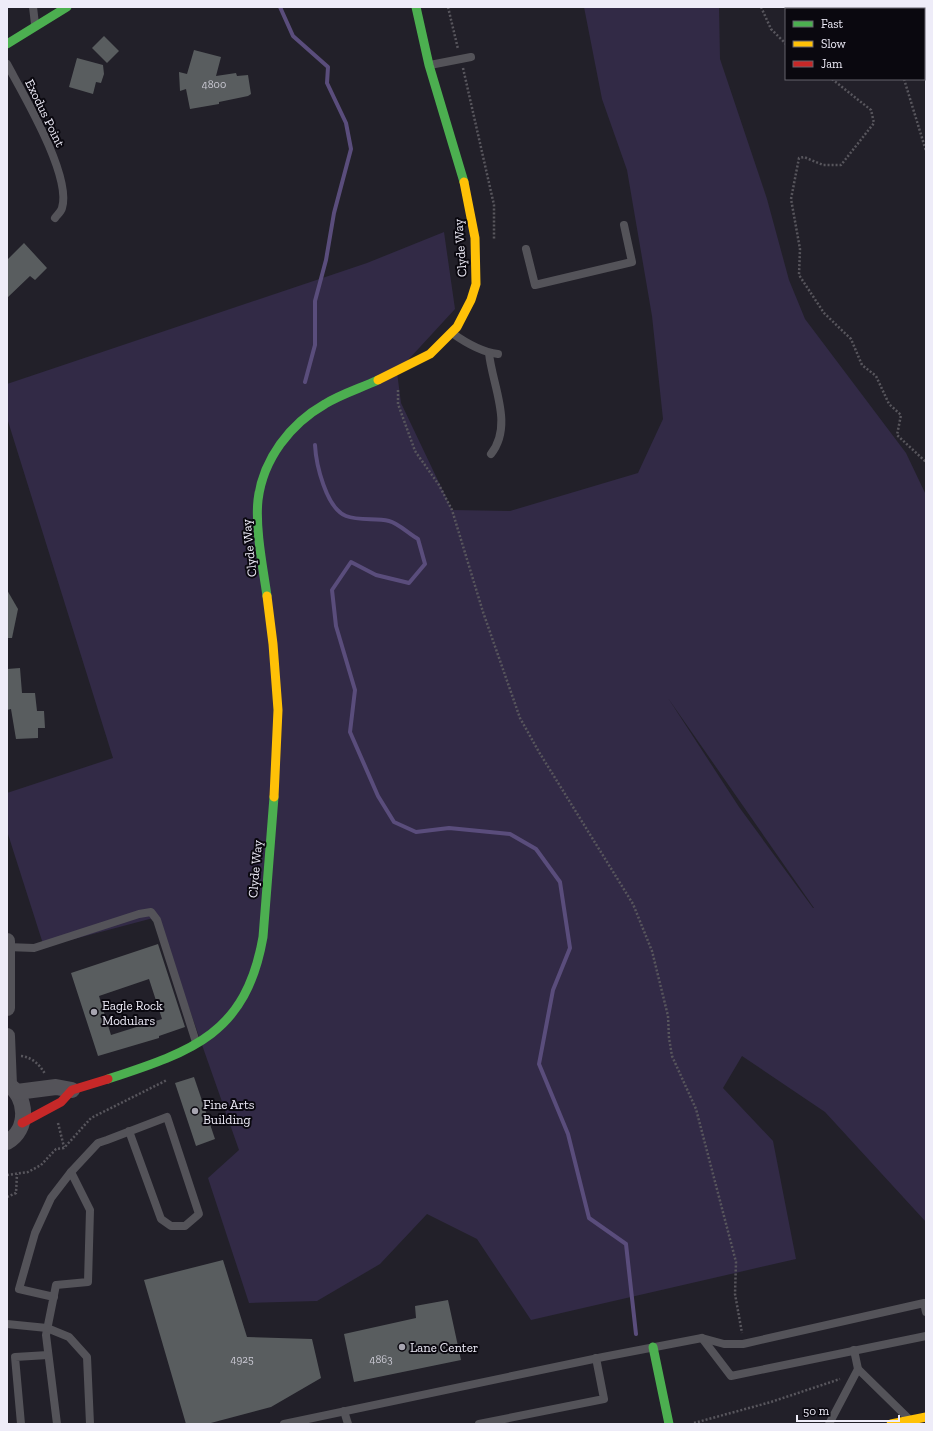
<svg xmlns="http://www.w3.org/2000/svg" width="933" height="1431" viewBox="0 0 933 1431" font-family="'Zilla Slab',serif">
<rect width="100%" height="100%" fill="#222029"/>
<!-- green -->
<path fill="#322a46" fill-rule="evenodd" d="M584,7H719L720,59L767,199L789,280L805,319L906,453L926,495V1222L825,1112L742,1056L723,1088L773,1141L796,1259L531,1320L477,1239L427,1214L380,1264L317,1301L249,1303L208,1178L239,1150L157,917L44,947L7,831V793L113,758L7,418V384L367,263L444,232L455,309L397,372L401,403L452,510L510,511L638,473L663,419L652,316L627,170L602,99ZM668,698L814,908H813L739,807Z"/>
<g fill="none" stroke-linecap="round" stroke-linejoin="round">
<!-- stream -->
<g stroke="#5a4d7c" stroke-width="4">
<path d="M280,7L293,36L328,67L327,83L346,123L351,149L334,213L326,260L315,301V345L305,382"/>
<path d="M315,445C316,464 326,508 346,516C359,521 375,518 389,521C398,523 409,534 418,539L425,564L409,583L376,575L351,562L332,590L336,626L355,690L350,732L378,796L394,822L416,832L449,828L510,834L536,849L560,882L570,948L553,990L539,1064L568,1134L589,1218L626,1244L636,1334"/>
</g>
</g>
<!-- building -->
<g fill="#595d5f" fill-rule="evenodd">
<path d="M104,36L119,51L107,63L92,48Z"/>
<path d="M194,50L221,57L216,76L236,73L237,76L248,75L251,94L248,96L219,102V104L190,109L186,89L180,91L179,72L187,74Z"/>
<path d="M77,58L103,65L104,74L101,83L96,82L93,94L69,87Z"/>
<path d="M24,243L47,268L35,280L30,276L7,298V260Z"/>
<path d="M7,590L18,609L12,638H7Z"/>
<path d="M20,668L22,693H35L37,711H44L45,728H38V738L16,739L11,709L7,710V669Z"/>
<path d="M158,944L185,1027L159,1036V1038L98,1056L71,973ZM149,979L162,1019L111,1035L99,996Z"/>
<path d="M194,1077L215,1139L196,1146L175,1083Z"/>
<path d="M223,1260L247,1337L312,1339L321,1378L271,1407L207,1424H186L144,1280Z"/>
<path d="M448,1300L461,1360L354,1382L344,1334L416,1318L415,1306Z"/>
</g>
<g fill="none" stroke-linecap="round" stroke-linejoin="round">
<!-- path -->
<g stroke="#58565d" stroke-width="2.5" stroke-dasharray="2 2" stroke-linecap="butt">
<path d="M448,7L458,49"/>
<path d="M761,7L771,29L786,44"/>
<path d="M881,7L882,9"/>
<path d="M463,68L494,205V239"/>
<path d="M832,79L871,110L874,123L841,165H823L804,157L799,158L791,199L800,249L799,275L824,313L851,339L862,365L876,376L889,404L901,415L897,435L926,462"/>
<path d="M904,79L926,151"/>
<path d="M398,390V404L415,451L439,485L452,510L483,612L520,718L539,752L633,904L652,951L668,1016L669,1038L672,1056L696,1109L736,1262L735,1294L742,1333"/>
<path d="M21,1056C32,1057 40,1065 45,1074"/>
<path d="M58,1123L64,1147"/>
<path d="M7,1175L28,1172L41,1165L56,1149L64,1148L91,1118L167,1080"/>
<path d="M7,1197L16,1193L17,1174"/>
<path d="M694,1423L771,1402L840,1379"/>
</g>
<!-- lane -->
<g stroke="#545359" stroke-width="8">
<path d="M33,7L35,24"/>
<path d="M7,64C23,94 72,176 62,208C61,212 57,215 55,218"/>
<path d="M430,65L471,57"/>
<path d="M526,249L535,285L632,262L624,225"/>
<path d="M452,333C466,343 481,352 498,354"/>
<path d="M489,353C492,385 514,425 491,454"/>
<path d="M7,947L34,948L139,914L151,912L157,920L196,1042"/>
<path d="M71,1172L98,1143L107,1140L167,1117L199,1214L185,1226H171L161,1219L129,1131"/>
<path d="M54,1297L19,1289L35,1233L51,1198L71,1172L90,1210L88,1282L56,1285L46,1335L57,1424"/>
<path d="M7,1324L47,1328L69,1337L87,1357L90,1424"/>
<path d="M702,1338L731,1376L926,1336"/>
<path d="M854,1350L858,1369"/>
<path d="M344,1411L348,1424"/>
<path d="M21,1424L15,1357L48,1355"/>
<path d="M284,1424L603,1357L702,1338L724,1344H743L924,1303L926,1312"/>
<path d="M479,1424L604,1399L596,1358"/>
<path d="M829,1424L858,1369L908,1418"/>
</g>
<!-- street -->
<g stroke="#545359" stroke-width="16">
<path d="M7,941V1008"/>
<path d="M7,1036L9,1085"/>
<path d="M7,1084C28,1096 29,1130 7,1142"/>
<path d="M17,1092L56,1087L72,1090"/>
</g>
<!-- fast -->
<g stroke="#4caf50" stroke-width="9">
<path d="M416,7L429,65L464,182"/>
<path d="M7,44L67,7"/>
<path d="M924,58L926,64"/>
<path d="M267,596C263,568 255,528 258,500C263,459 290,424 325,404C341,394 361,388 378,380"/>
<path d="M108,1079C193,1051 246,1034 263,937L274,797"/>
<path d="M653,1347L669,1424"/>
</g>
<!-- slow -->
<g stroke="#ffc107" stroke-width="9">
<path d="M907,7L908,9"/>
<path d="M378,380L430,354L457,327L471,300L476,284L475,238L464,182"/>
<path d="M267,596L273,644L278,710L274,797"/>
<path d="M891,1424L926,1417"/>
</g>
<!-- jam -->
<path stroke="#c62828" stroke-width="9" d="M22,1123L61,1102L72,1090L108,1079"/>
</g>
<!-- markers -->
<g fill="#a7a5b0" stroke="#0a080f" stroke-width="1.5">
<circle cx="94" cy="1012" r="4"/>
<circle cx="195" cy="1111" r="4"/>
<circle cx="402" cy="1347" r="4"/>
</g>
<g text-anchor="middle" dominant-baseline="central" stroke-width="4" stroke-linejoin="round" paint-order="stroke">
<!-- number labels -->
<g font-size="11" fill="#c9c8d2">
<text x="214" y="84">4800</text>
<text x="242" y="1359">4925</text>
<text x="381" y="1359">4863</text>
</g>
<!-- street labels -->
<g font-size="13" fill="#eeecf8" stroke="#0a080f">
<text transform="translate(45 113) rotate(64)">Exodus Point</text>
<text transform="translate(460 248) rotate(-94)">Clyde Way</text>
<text transform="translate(249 548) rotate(-96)">Clyde Way</text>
<text transform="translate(255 869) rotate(-85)">Clyde Way</text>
</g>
<!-- poi labels -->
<g font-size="13" fill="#eeecf8" stroke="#0a080f" text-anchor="start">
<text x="102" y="1005">Eagle Rock<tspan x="102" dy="15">Modulars</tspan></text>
<text x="203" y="1104">Fine Arts<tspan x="203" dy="15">Building</tspan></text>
<text x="410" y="1347">Lane Center</text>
</g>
</g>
<!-- border -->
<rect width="933" height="1431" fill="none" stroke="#eeecf8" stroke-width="16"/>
<!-- legend -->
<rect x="785" y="8" width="140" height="72" fill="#0a080f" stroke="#65636c"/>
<rect x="793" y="21" width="20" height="6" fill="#4caf50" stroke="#65636c"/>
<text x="821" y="28" font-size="12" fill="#eeecf8">Fast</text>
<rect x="793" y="41" width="20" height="6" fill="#ffc107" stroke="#65636c"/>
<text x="821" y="48" font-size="12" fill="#eeecf8">Slow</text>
<rect x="793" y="61" width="20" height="6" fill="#c62828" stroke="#65636c"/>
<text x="821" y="68" font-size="12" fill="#eeecf8">Jam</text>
<!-- scale -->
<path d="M797 1415v6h102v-6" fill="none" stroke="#eeecf8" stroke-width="2"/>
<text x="803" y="1415" font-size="12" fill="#eeecf8" stroke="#0a080f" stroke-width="3" paint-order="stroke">50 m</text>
</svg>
